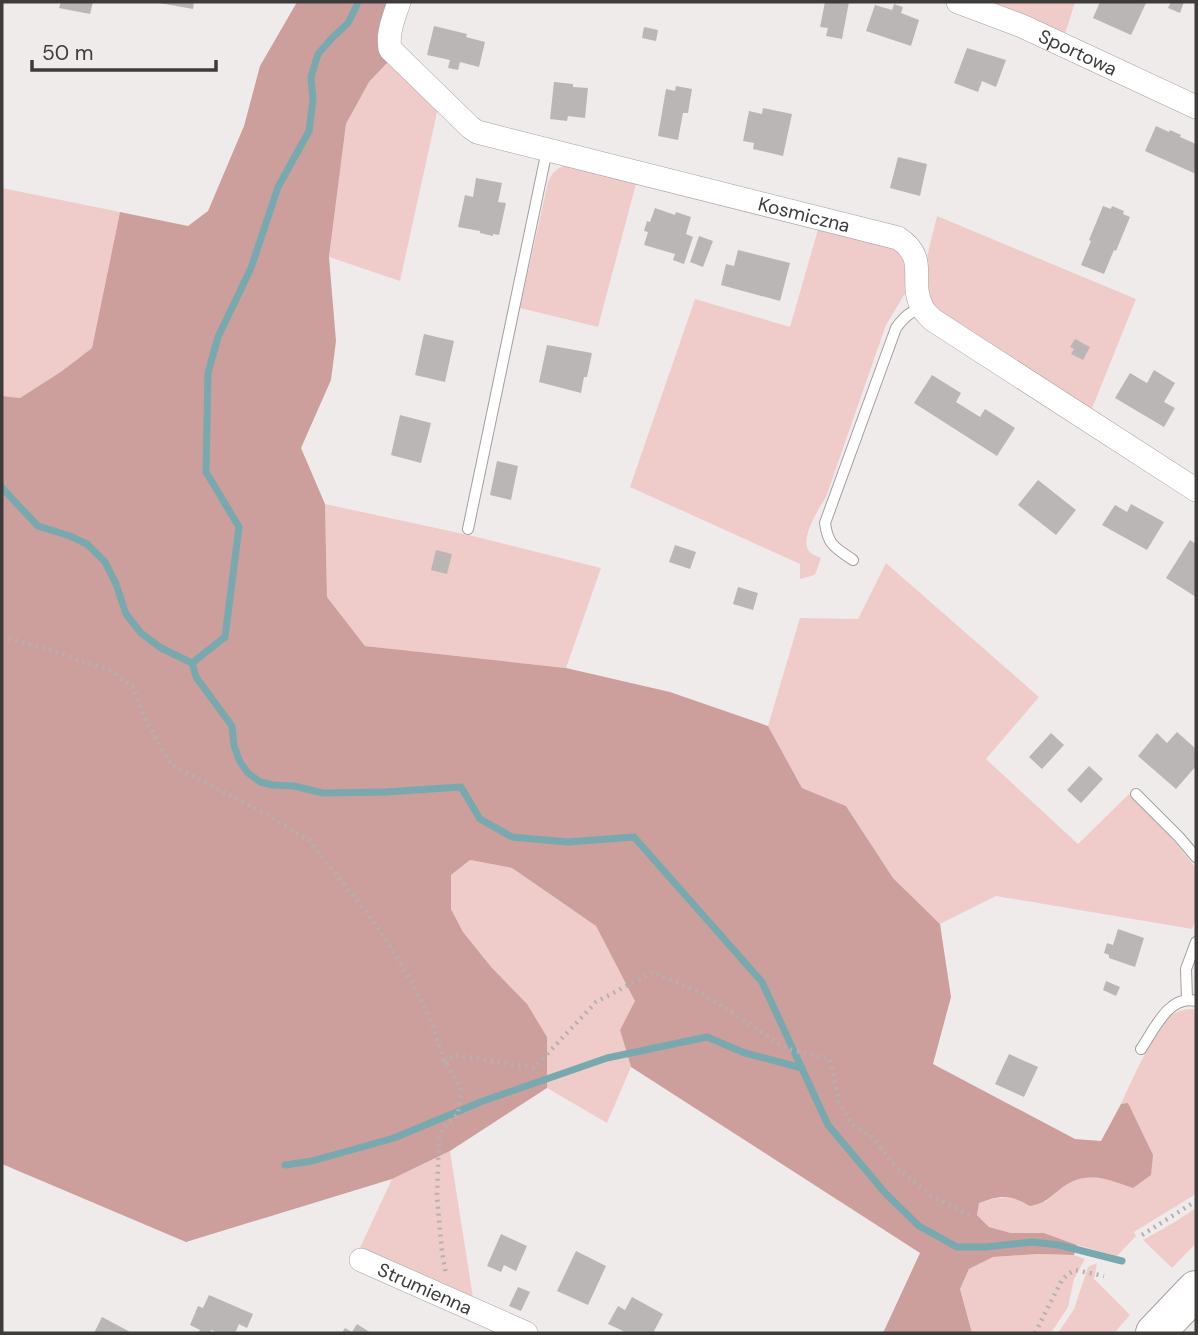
<svg xmlns="http://www.w3.org/2000/svg" width="1198" height="1335" viewBox="0 0 1198 1335" font-family="'DM Sans',sans-serif">
<rect width="100%" height="100%" fill="#f0ebeb"/>
<!-- green -->
<g fill="#efccca">
<path d="M973,2H1075L1064,37Z"/>
<path d="M389,61L438,108L400,281L329,257L346,124L369,82Z"/>
<path d="M569,165L637,180L598,327L520,308L548,182C553,171 558,167 569,165Z"/>
<path d="M2,188L120,212L92,348L62,371L20,398L2,396Z"/>
<path d="M937,216L1136,299L1089,416L943,321C937,311 928,299 926,287C923,263 932,239 937,216Z"/>
<path d="M819,226L894,242L907,257V290L886,325L826,497C819,509 798,540 810,552C813,555 817,556 821,558L815,575L800,579V564L630,487L695,299L790,327Z"/>
<path d="M325,504L473,536L601,568L566,668L365,646L327,597Z"/>
<path d="M886,563L1039,697L986,759L1078,844L1129,794L1170,836L1196,868V918L1192,929L996,896L940,924L893,878L846,806L802,788L768,726L800,618L858,619Z"/>
<path d="M470,860L512,868L596,926L636,1001L620,1030L631,1067L607,1123L547,1088V1037L463,932L451,909V875Z"/>
<path d="M1194,1009L1196,1010V1194L1134,1232L1136,1236L1117,1256L1077,1245L1044,1233H1011L989,1227L977,1215L978,1203C1003,1194 1019,1198 1045,1202C1067,1183 1078,1172 1109,1179L1129,1104H1121C1132,1081 1154,1028 1173,1014C1180,1010 1186,1009 1194,1009Z"/>
<path d="M450,1151L474,1304L358,1252L392,1179Z"/>
<path d="M1196,1208V1243L1172,1268L1143,1240L1173,1223Z"/>
<path d="M1037,1254L1074,1255L1085,1259L1074,1279L1068,1307L1051,1333H972L960,1289L969,1269L993,1257Z"/>
<path d="M1097,1263L1094,1279L1130,1315L1114,1333H1058L1074,1309L1088,1267Z"/>
</g>
<!-- forest -->
<path fill="#cc9f9d" d="M297,2H387L389,4C379,29 369,38 389,61L369,82L346,124L329,257L336,341L331,380L301,448L325,504L327,597L365,646L566,668L670,692L768,726L802,788L846,806L893,878L940,924L951,997L933,1064L1075,1139L1101,1141L1121,1104L1128,1103L1153,1155L1151,1175L1133,1188C1104,1178 1086,1169 1059,1190C1048,1199 1045,1203 1030,1206C1010,1194 1000,1195 979,1203L977,1215L989,1227L1011,1233H1044L1077,1245L1074,1255L1037,1254L993,1257L969,1269L960,1289L972,1333H883L920,1253L631,1067L620,1030L635,1001L596,926L512,868L470,860L451,875V909L463,932L492,968L527,1004L547,1037V1088L450,1151L392,1179L186,1242L2,1164V396L20,398L62,371L92,348L120,212L188,226L208,211L244,126L260,66Z"/>
<g fill="none" stroke-linecap="round" stroke-linejoin="round">
<!-- stream -->
<g stroke="#77a9af" stroke-width="7">
<path d="M2,488L38,526L70,536L87,544L105,562L116,584L126,614L141,633L161,648L192,663L196,677L232,726L234,746L240,762L248,773L260,782L273,785L294,786L323,793L385,792L461,787L480,819L512,837L568,842L634,837L762,982L828,1125L886,1194L919,1226L957,1247H985L1032,1242L1059,1245L1122,1261"/>
<path d="M192,663L225,637L239,527L206,472L208,373L218,337L251,268L278,187L309,131L313,100L311,77L318,54L331,39L348,23L357,5"/>
<path d="M285,1165L312,1161L394,1138L483,1101L607,1058L707,1037L745,1053L802,1068"/>
</g>
</g>
<!-- building -->
<g fill="#bbb6b6">
<path d="M61,2H93L90,14L59,8Z"/>
<path d="M159,2H194L193,9L159,3Z"/>
<path d="M825,2H849L842,39L826,36L828,28L820,27Z"/>
<path d="M1100,2H1143L1146,3L1131,35L1093,18Z"/>
<path d="M1171,2H1184L1180,13L1168,8Z"/>
<path d="M894,4L903,7L901,13L919,20L911,46L866,31L875,5L892,10Z"/>
<path d="M434,26L467,34L466,37L485,42L479,67L460,62L458,70L448,68L450,60L427,55Z"/>
<path d="M644,27L658,30L656,41L642,38Z"/>
<path d="M967,48L1006,60L996,87L982,81L978,92L954,83Z"/>
<path d="M554,82L573,84V87L588,88L585,118L568,116L567,121L550,119Z"/>
<path d="M676,86L692,89L688,113H683L678,140L658,136L666,89L675,91Z"/>
<path d="M763,108L792,114L783,156L753,149L754,143L743,141L749,111L762,114Z"/>
<path d="M1156,126L1169,132L1170,130L1181,135L1180,137L1196,144V174L1145,151Z"/>
<path d="M898,157L927,164L920,196L890,188Z"/>
<path d="M476,178L502,183L498,202L506,203L499,235L493,234V236L480,233V231L458,227L465,195L473,197Z"/>
<path d="M1103,206L1111,209L1112,206L1124,211L1123,214L1130,217L1116,251L1114,250L1104,274L1081,265L1091,241L1089,240Z"/>
<path d="M655,208L675,215L676,212L691,217L686,234L693,237L684,264L673,260L675,254L644,245L648,232L644,231L647,221L650,222Z"/>
<path d="M699,236L713,241L703,267L690,262Z"/>
<path d="M738,250L790,263L780,301L721,285L726,264L734,266Z"/>
<path d="M424,334L454,341L445,382L415,375Z"/>
<path d="M1075,339L1090,347L1083,360L1071,354L1074,349L1070,347Z"/>
<path d="M547,345L592,353L587,377H584L581,393L539,382Z"/>
<path d="M1154,370L1175,383L1164,402L1175,408L1164,427L1115,398L1130,373L1147,383Z"/>
<path d="M932,375L961,393L956,402L980,417L985,409L1015,428L997,456L914,403Z"/>
<path d="M400,415L431,423L421,463L391,455Z"/>
<path d="M497,461L518,466L511,500L490,495Z"/>
<path d="M1038,480L1076,510L1056,535L1018,505Z"/>
<path d="M1131,504L1164,522L1147,550L1102,525L1115,505L1127,512Z"/>
<path d="M1190,540L1196,544V597L1166,578Z"/>
<path d="M675,545L696,552L690,569L669,562Z"/>
<path d="M436,550L452,554L447,574L431,570Z"/>
<path d="M738,587L758,593L753,610L733,604Z"/>
<path d="M1177,732L1196,749V766L1176,789L1138,756L1157,733L1167,743Z"/>
<path d="M1051,733L1064,745L1042,769L1029,757Z"/>
<path d="M1089,766L1103,779L1081,803L1067,790Z"/>
<path d="M1118,929L1144,938L1135,967L1109,958V955L1104,953L1107,943L1113,945Z"/>
<path d="M1106,981L1120,987L1116,996L1103,990Z"/>
<path d="M1009,1054L1038,1067L1024,1097L995,1084Z"/>
<path d="M501,1234L527,1246L516,1271L504,1265L501,1272L487,1266Z"/>
<path d="M576,1251L606,1266L588,1305L557,1291Z"/>
<path d="M518,1287L530,1292L521,1311L509,1306Z"/>
<path d="M209,1295L253,1314L247,1328L239,1324L235,1333H220L211,1330L210,1333H198L200,1330L190,1325L198,1306L203,1308Z"/>
<path d="M632,1297L663,1314L653,1333H627L608,1324L618,1306L625,1310Z"/>
<path d="M102,1317L132,1333H94Z"/>
<path d="M357,1324L371,1333H342L345,1328L352,1332Z"/>
</g>
<g fill="none" stroke-linecap="round" stroke-linejoin="round">
<defs>
<g id="lane">
<path d="M468,529L547,150"/>
<path d="M853,560C836,548 828,546 825,523L896,328C904,317 910,312 922,307"/>
<path d="M1136,794L1179,837L1196,857"/>
<path d="M1187,999L1186,969L1196,942"/>
<path d="M1141,1049C1154,1030 1169,994 1196,1001"/>
</g>
<g id="street">
<path id="s1" d="M399,2C394,17 387,33 390,49L470,127L477,132L898,238C930,259 908,280 922,307C924,312 929,316 933,320L1196,490"/>
<path id="s2" d="M958,2L1022,26L1196,107"/>
<path id="s3" d="M361,1260L526,1333"/>
</g>
<path id="highway" d="M1155,1333L1196,1290"/>
</defs>
<!-- lane casing -->
<use href="#lane" stroke="#a49f9f" stroke-width="12"/>
<!-- street casing -->
<use href="#street" stroke="#a49f9f" stroke-width="24"/>
<!-- highway casing -->
<use href="#highway" stroke="#a49f9f" stroke-width="40"/>
<!-- path -->
<g stroke="#b5b1b1" stroke-width="4.5" stroke-dasharray="2 5" stroke-linecap="butt">
<path d="M2,637L50,650L111,671L133,687L145,718L171,765L264,813L309,840L377,926L410,979L432,1023L445,1063L461,1087L458,1114L444,1126L439,1139L437,1196L442,1252L446,1275"/>
<path d="M445,1063L455,1055L534,1068L596,1002L653,972L705,995L787,1049L830,1059L839,1102L853,1125L872,1137L894,1165L929,1194L974,1218"/>
<path d="M1142,1235L1196,1201"/>
<path d="M1035,1333L1062,1280L1068,1274L1075,1270L1104,1276"/>
</g>
<!-- lane -->
<use href="#lane" stroke="#fff" stroke-width="10"/>
<!-- street -->
<use href="#street" stroke="#fff" stroke-width="23"/>
<!-- highway -->
<use href="#highway" stroke="#fff" stroke-width="38"/>
</g>
<g text-anchor="middle" dominant-baseline="central" stroke-width="7" stroke-linejoin="round" paint-order="stroke">
<!-- street labels -->
<g font-size="19" fill="#3d3c3b" stroke="#f0ebeb">
<text stroke="none"><textPath href="#s2" startOffset="130">Sportowa</textPath></text>
<text stroke="none"><textPath href="#s1" startOffset="506">Kosmiczna</textPath></text>
<text stroke="none"><textPath href="#s3" startOffset="70">Strumienna</textPath></text>
</g>
</g>
<!-- border -->
<rect width="1198" height="1335" fill="none" stroke="#3d3c3b" stroke-width="7"/>
<!-- scale -->
<path d="M32 60v10h184v-10" fill="none" stroke="#3d3c3b" stroke-width="3.5"/>
<text x="42" y="60" font-size="21" fill="#3d3c3b" stroke="#f0ebeb" stroke-width="5" paint-order="stroke">50 m</text>
</svg>
